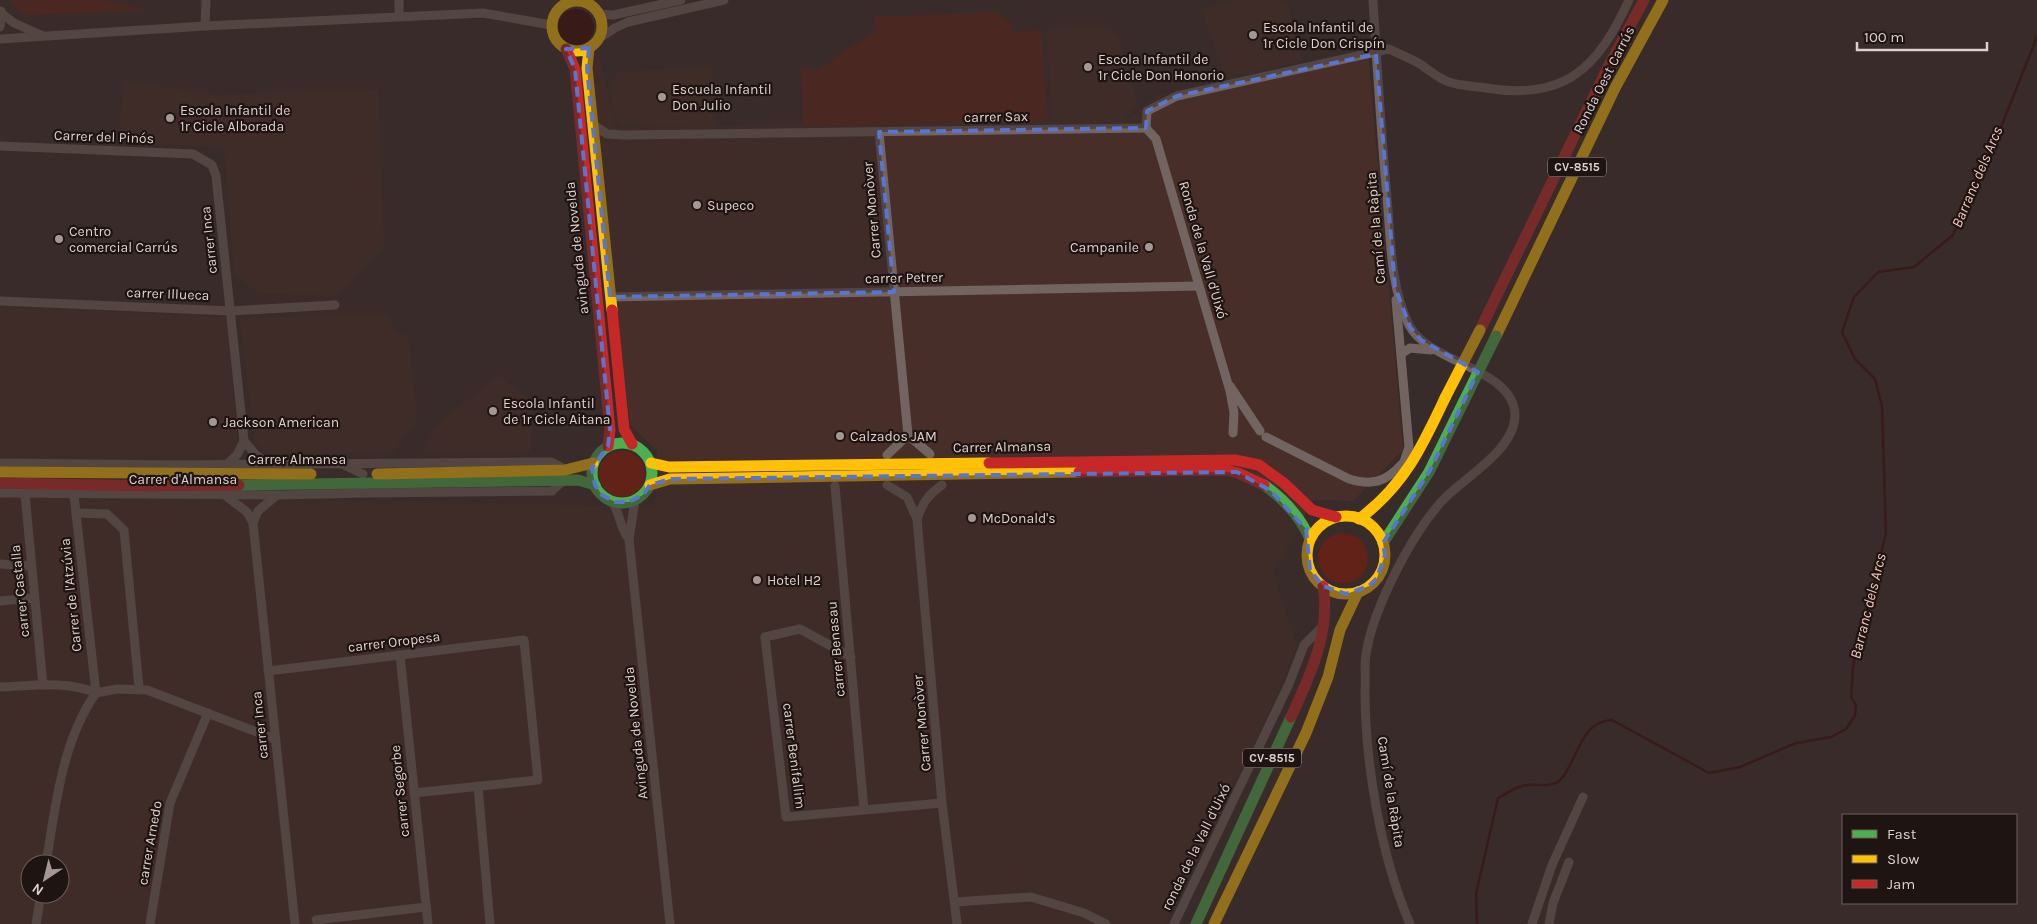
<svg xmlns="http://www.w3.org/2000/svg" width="2037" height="924" viewBox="0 0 2037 924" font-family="Karla,sans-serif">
<rect width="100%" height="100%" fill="#382c2a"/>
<!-- built -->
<g fill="#482e29" fill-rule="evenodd">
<path d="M1235,0H1279L1287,3L1302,61L1226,79L1202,9Z"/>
<path d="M1094,26L1110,29L1120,41L1137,102L1134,109L1123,119H1130L1157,96L1368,53L1403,450L1353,501L1313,500L1273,573L1297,645L1273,705L1164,924H0V307L226,317L243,499L655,507L657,451L630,425L585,57L599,55L616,128L1053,120L1046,30ZM30,864H60V894H30Z"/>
<path d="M712,67L716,126L622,125L615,119L610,85L619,72Z"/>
<path d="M125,81L217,95L378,90L384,246L337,295L259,294L234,273L224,147L117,142Z"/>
<path d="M387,315L395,331L408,336L417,419L393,452L268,453L255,443L240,319Z"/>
<path d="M499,376L531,401V452H421L440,422Z"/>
</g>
<!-- green -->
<g fill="#622217">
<path d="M10,0H101L152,10L27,15L18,11Z"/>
<path d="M996,12L1014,25L1009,33L1041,30L1048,120L803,125L801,68L818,70L852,46L876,33L873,17Z"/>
<circle cx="622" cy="474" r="23"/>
<circle cx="1343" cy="558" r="25"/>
</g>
<!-- water -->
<circle fill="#390704" cx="576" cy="27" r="18"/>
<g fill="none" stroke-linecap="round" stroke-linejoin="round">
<!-- stream -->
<path stroke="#390704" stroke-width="2.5" d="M1477,924L1476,894L1498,798C1506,794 1514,788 1522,786C1535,782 1553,790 1562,778C1578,758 1581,721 1612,720L1709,773L1740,767L1796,743L1831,737L1846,729L1855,716L1856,705L1851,697L1853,668L1859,631L1872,592L1886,533L1882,406L1875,379L1855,359L1842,332L1854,297L1878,272L1914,267L1953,235L1997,137L2037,37"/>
<!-- street -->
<g stroke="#716461" stroke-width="9">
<path d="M399,0V16"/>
<path d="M1373,0C1377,66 1381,132 1387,197C1391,241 1390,285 1409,325C1429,364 1515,368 1515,416C1514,451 1463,478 1442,501C1411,535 1373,609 1366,654C1364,665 1366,678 1365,690C1365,764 1381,857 1410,924"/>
<path d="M1,13L14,23L41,35"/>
<path d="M599,14L613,15L681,0"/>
<path d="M205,26L206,0"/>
<path d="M0,27L1,11"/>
<path d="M0,39L205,26L483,13L551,25"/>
<path d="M598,39L615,28L628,22L724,0"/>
<path d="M594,125L607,134L625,135L1146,128L1147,111L1177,96L1389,49C1399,54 1410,58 1420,64C1429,70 1439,79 1449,82C1460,86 1474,86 1486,88C1565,101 1598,68 1629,0"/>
<path d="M1146,128L1156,139L1230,391L1234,413L1233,433"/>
<path d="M879,132L908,435L930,454"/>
<path d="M0,146L193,154L212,165L216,176L244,441"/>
<path d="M610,297L1199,286"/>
<path d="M1396,300L1409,447L1401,471"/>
<path d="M0,301L230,311L335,305"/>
<path d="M1401,354L1410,348L1431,350"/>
<path d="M1230,386L1260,431"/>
<path d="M1266,437L1349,479C1372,486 1386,482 1402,464"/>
<path d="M887,455L908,435"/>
<path d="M0,463L177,465L551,462L563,468"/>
<path d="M342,464L363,474"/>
<path d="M226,465L237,455L244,441L256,455L270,465"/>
<path d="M887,485L907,497L917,519L942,803L957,924"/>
<path d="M835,486L864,810"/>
<path d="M363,491L367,493L552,491L564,480"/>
<path d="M0,493L277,495L367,493"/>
<path d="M25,494L43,685"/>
<path d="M74,495L96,693"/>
<path d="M226,496L247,512L253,523L258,511L277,495"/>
<path d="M635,500L629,539L670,924"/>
<path d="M612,501C620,513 620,529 629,539"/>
<path d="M76,513L107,514L124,530L139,688"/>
<path d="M917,519C923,502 928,495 942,485"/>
<path d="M253,523L295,924"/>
<path d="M0,564L31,566"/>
<path d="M0,601L34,598"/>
<path d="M400,655L428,924"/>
<path d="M851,657L800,629L765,637L786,817L942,803"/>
<path d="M268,671L524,640L538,780L414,793"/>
<path d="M0,687C31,686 67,680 96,693"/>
<path d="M478,786L490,924"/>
<path d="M46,864C55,809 62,740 96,693L117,689L147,690L275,739"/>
<path d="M955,902L1031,897L1084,913L1106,924"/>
<path d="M316,920L426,907"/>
<path d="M36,924L41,894"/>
<path d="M150,924L170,803L208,713"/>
<path d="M1174,924L1289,684L1304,645L1323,626"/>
<path d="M1532,924L1552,865L1583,797"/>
<path d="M1549,924L1553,903L1569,862"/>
</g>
<!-- fast -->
<g stroke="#4caf50" stroke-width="11">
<circle cx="622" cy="473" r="30"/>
<path d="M239,485L578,480L595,485"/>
<path d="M1264,485C1285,500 1300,516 1310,539"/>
<path d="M1383,543L1429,472L1463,403"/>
<path d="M1196,924L1291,717"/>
</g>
<!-- slow -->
<g stroke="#ffc107" stroke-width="11">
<circle cx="577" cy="26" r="25"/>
<path d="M589,48L587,68L612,310"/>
<path d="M1496,336L1615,88L1663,0"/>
<path d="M651,463L669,467L989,463"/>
<path d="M0,472L311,474"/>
<path d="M377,474L565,470L593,463"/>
<path d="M650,485L670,479L1079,472"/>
<circle cx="1346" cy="555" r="39"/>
<path d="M1359,519C1404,486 1422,447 1445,398"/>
<path d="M1214,924L1306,733L1328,677L1340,630L1358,592"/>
</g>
<!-- jam -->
<g stroke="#c62828" stroke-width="11">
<path d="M566,49L575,69L610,430L608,446"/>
<path d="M612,310L624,429L632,444"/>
<path d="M1480,330L1609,65L1644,0"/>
<path d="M989,463L1235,460L1259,465L1285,484L1312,510L1336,517"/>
<path d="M1079,472L1225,470L1238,473L1264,485"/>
<path d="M0,483L148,486L239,485"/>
<path d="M1291,717C1310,676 1331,632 1323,586"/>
</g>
<!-- fast-bridge -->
<path stroke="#4caf50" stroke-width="11" d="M1463,403L1496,336"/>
<!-- slow-bridge -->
<path stroke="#ffc107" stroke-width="11" d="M1445,398L1480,330"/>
</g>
<!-- marked area -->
<path d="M0 0H2037V924H0ZM589,48L587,68L610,297L894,292L879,132L1146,128L1147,111L1177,96L1376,54L1395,287L1410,327L1421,340L1478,372L1429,472L1383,543L1385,555L1377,578L1369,586L1346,594L1323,586L1310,570L1306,529L1271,491L1237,472L670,479L650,485L643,495L629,502H615L602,495L595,485L592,468L608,446L610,430L575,69L566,49Z" fill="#382c2a" fill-opacity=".55" fill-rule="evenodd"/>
<path fill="none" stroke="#5775d5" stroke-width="4" stroke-dasharray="10 6" stroke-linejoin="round" d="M589,48L587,68L610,297L894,292L879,132L1146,128L1147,111L1177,96L1376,54L1395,287L1410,327L1421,340L1478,372L1429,472L1383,543L1385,555L1377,578L1369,586L1346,594L1323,586L1310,570L1306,529L1271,491L1237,472L670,479L650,485L643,495L629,502H615L602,495L595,485L592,468L608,446L610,430L575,69L566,49Z"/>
<!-- markers -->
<g fill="#a59794" stroke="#1e1412" stroke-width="2">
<circle cx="1253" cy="35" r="5"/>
<circle cx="1088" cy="67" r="5"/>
<circle cx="662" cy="97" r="5"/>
<circle cx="170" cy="118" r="5"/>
<circle cx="697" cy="205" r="5"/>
<circle cx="59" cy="239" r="5"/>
<circle cx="1149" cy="247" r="5"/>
<circle cx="493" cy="411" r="5"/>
<circle cx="213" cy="422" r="5"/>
<circle cx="840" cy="436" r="5"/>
<circle cx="972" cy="518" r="5"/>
<circle cx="757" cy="580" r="5"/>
</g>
<g text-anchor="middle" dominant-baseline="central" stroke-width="4.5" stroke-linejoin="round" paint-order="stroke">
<!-- shield labels -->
<g fill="#1e1412" stroke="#a59895" stroke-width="1">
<rect x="1548" y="157.5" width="58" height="19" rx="4"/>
<rect x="1243" y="748.5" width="58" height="19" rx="4"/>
</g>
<g font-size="12" font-weight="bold" fill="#dfd0cd">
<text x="1577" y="167">CV-8515</text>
<text x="1272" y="758">CV-8515</text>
</g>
<!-- poi labels -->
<g font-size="14" fill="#dfd0cd" stroke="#1e1412" text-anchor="start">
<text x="1263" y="27">Escola Infantil de<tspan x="1263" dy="16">1r Cicle Don Crispín</tspan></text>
<text x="1098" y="59">Escola Infantil de<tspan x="1098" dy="16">1r Cicle Don Honorio</tspan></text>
<text x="672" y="89">Escuela Infantil<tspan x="672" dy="16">Don Julio</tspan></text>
<text x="180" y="110">Escola Infantil de<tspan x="180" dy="16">1r Cicle Alborada</tspan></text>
<text x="707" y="205">Supeco</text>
<text x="69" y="231">Centro<tspan x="69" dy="16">comercial Carrús</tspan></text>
<text x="1139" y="247" text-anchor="end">Campanile</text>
<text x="503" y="403">Escola Infantil<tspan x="503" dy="16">de 1r Cicle Aitana</tspan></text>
<text x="223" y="422">Jackson American</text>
<text x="850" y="436">Calzados JAM</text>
<text x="982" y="518">McDonald's</text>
<text x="767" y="580">Hotel H2</text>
</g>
<!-- street labels -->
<g font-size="14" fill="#dfd0cd" stroke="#1e1412">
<text transform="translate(1604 80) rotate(-63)">Ronda Oest Carrús</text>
<text transform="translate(996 117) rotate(-1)">carrer Sax</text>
<text transform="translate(104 137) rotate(2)">Carrer del Pinós</text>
<text transform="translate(872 210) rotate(-95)">Carrer Monòver</text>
<text transform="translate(1376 228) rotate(-95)">Camí de la Ràpita</text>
<text transform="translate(209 240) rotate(-96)">carrer Inca</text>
<text transform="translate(577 248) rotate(-96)">avinguda de Novelda</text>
<text transform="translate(1203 250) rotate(74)">Ronda de la Vall d'Uixó</text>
<text transform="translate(904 278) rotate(-1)">carrer Petrer</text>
<text transform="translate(168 294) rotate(2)">carrer Illueca</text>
<text transform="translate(1002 447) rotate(-1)">Carrer Almansa</text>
<text x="297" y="459">Carrer Almansa</text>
<text x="183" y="479">Carrer d'Almansa</text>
<text transform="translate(20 591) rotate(-96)">carrer Castalla</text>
<text transform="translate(71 595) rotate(-96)">Carrer de l'Atzúvia</text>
<text transform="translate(394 642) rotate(-7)">carrer Oropesa</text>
<text transform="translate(836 649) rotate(-95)">carrer Benasau</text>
<text transform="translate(922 723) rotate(-95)">Carrer Monòver</text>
<text transform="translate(260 725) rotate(-96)">carrer Inca</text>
<text transform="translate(636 733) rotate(-96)">Avinguda de Novelda</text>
<text transform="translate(794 756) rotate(83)">carrer Benifallim</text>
<text transform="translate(400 791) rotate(-96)">carrer Segorbe</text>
<text transform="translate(1391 792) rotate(81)">Camí de la Ràpita</text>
<text transform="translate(150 843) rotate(-80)">carrer Arnedo</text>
<text transform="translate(1196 847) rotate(-64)">ronda de la Vall d'Uixó</text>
</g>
<!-- water labels -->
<g font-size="15" font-style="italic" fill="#f5c7bd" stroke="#1e1412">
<text transform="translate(1977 177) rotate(-67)">Barranc dels Arcs</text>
<text transform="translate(1868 606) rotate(-76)">Barranc dels Arcs</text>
</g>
</g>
<!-- legend -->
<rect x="1842" y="814" width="175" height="90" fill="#1e1412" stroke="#6b5f5d"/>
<rect x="1852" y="830" width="25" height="8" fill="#4caf50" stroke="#6b5f5d"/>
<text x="1887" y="839" font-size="15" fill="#dfd0cd">Fast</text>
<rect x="1852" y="855" width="25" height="8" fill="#ffc107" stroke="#6b5f5d"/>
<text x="1887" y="864" font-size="15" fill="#dfd0cd">Slow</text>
<rect x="1852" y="880" width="25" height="8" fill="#c62828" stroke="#6b5f5d"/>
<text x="1887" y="889" font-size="15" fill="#dfd0cd">Jam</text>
<!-- north arrow -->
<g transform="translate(45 879) rotate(215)"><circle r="24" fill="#1e1412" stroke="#6b5f5d"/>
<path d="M0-4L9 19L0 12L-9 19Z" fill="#a59794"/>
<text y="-8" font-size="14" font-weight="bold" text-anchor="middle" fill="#dfd0cd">N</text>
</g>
<!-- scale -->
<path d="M1857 42v8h130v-8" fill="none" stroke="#dfd0cd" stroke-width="2.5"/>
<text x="1864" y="42" font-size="15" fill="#dfd0cd" stroke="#1e1412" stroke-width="4" paint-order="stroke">100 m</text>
</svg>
